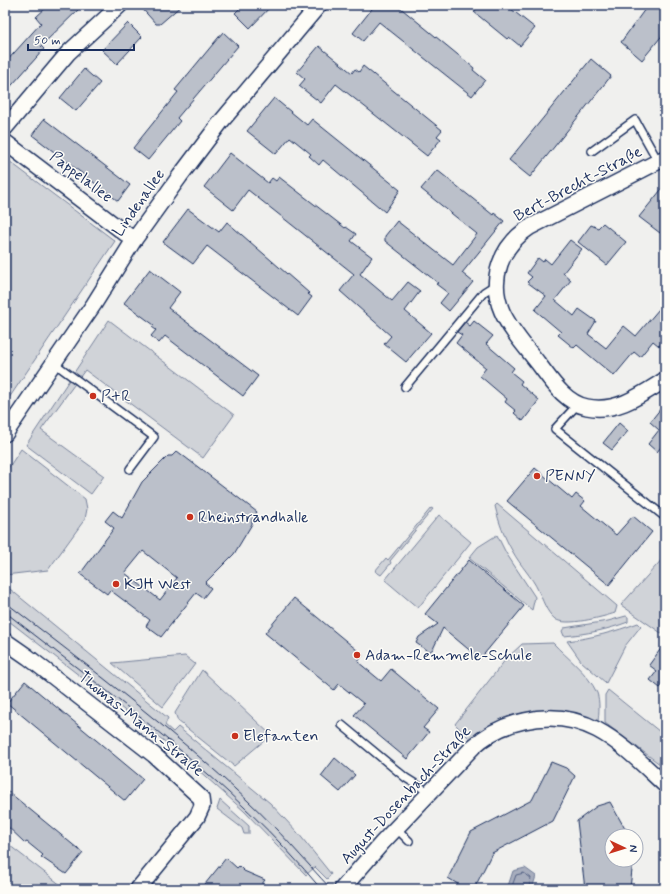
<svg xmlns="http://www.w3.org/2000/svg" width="670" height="894" viewBox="0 0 670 894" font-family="Mynerve,sans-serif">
<rect width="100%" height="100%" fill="#f0f0ee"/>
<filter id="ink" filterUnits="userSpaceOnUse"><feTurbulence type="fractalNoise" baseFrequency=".025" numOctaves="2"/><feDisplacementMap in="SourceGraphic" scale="8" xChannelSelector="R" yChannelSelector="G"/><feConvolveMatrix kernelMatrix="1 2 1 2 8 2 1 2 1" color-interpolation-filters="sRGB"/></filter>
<g filter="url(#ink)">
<!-- green -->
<g fill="#d0d3d8" stroke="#76819b">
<path d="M5,158L115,241L5,404Z"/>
<path d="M109,320L234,415L203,458L85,370L41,430L104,476L91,494L26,445Z"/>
<path d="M21,449L85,499L87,509L85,519L48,570L5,575V473Z"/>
<path d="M497,504L617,606L615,613C603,617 565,627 555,619C546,612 543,600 538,590C532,577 520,565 513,552C504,537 499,523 495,506Z"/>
<path d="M431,508L433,509L390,561L391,563L381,575L375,571L386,558L388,560Z"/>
<path d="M439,515L471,542L418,608L385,580Z"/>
<path d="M497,535L506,553L535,597L532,610L469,558L478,547Z"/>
<path d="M665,556V634L664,635L621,605Z"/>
<path d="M5,585L168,718L165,725L173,732L178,727L270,803L298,833L331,874L327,879L315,867L306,875L244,811L177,751L5,618Z"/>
<path d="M626,616L628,617V622C607,630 586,634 564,636L562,631L564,628L608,621Z"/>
<path d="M638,623L641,626L625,646L606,683L581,661L567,641C592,638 614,632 638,623Z"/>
<path d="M553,643C567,658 588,673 597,693C600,701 599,713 598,721C565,712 528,705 496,722C488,727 480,735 472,741L455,724L506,659L522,644Z"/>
<path d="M185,656L195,664L163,707L112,663Z"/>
<path d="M202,670L271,735L234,766L178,721L175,713Z"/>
<path d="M608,690L665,736V768L605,723V695Z"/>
<path d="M220,800L249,826V834H244L242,828L217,809Z"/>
<path d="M5,842L66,889H5Z"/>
</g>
<!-- water -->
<path fill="#a7adbd" stroke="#6f7b97" d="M525,868L536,876L532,889H507L513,871Z"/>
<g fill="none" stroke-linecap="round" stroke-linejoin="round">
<!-- shore -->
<path stroke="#536184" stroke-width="1" d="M511,889L516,875L524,873L531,878L529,889"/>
</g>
<!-- building -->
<g fill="#bbc0ca" stroke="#1b2f5e" fill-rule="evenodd">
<path d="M49,5H83L41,46L44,49L5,93V63L41,23L36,17Z"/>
<path d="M139,5H182L160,24H156Z"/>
<path d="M243,5H272L250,28L235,13Z"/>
<path d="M375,5H397L474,68L473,70L485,80L472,96L379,22L363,41L353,33Z"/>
<path d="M480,5H506L535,28L520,46L509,37L507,39L474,12Z"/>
<path d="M648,5H665V32L642,60L621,42Z"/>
<path d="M128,23L142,37L117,64L102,50Z"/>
<path d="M223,32L238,46L177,118L180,121L148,160L133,148L178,92L175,90Z"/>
<path d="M319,46L352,73L355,69L359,72L363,66L442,130L437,136L441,139L427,156L336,84L321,103L299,86L305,79L297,72Z"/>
<path d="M591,59L611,76L530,177L509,160Z"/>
<path d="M84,69L100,83L76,111L60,98Z"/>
<path d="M274,98L307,125L312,119L400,190L385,212L323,160L319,165L309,156L311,154L290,137L276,154L247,131Z"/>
<path d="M44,119L130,185L118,201L32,135Z"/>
<path d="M230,153L268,183L272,178L276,181L279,177L345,228L346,227L356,234L351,241L372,257L360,274L392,301L408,282L420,291L405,311L431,333L406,362L384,344L391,336L340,291L354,274L248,190L233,210L204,187Z"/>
<path d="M437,170L493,215L494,213L504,221L462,273L473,282L449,311L440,303L448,293L436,284L438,283L385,241V236L397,221L453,265L477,234L421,189Z"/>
<path d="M665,185V227L660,233L639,217Z"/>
<path d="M188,209L219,232L227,222L309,293L308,294L312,297L298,316L207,246L193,264L163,242Z"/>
<path d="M603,223L626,242L607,265L578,242L591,225L598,228Z"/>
<path d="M570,240L582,249L563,273L571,280L555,300L574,316L579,309L596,321L588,334L606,348L624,326L636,336L665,302V339L659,346L653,341L640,357L634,352L614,376L577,345L574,348L558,335L561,332L535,310L546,296L527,282L532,277L527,273L538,258L543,262L545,259L551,264Z"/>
<path d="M150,269L180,292L168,308L258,376L243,396L165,336L159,343L151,336L156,330L152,327L154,325L124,303Z"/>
<path d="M474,321L493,336L486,344L514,368L511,372L522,381L520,384L539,400L523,421L514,413L516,411L505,402L507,399L480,376L486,368L456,343L462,335L457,332L465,322L470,326Z"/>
<path d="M665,403V442L657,452L648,444L659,430L650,422Z"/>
<path d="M619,423L628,431L612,450L603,443Z"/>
<path d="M177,451L257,512L252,520V524L234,554L205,583L211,588L203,598L196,593L161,637L146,626L150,620L110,590L107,594L80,574L114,528L105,521L113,511L122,518L142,482L168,456H172ZM143,551L177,578L160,600L125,573Z"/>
<path d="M535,468L572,499L576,494L585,501L581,506L616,535L633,516L652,532L609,585L507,501Z"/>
<path d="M469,560L524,606L480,659L443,628L433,649L429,652L416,643L419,637L438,624L425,614Z"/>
<path d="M294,598L363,655L358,662L381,681L391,669L439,709L423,728L429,732L407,759L354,715L364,704L339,684L334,690L265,633Z"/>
<path d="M665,643V681L660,688L650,680L657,671L649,665Z"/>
<path d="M25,681L143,779L125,801L7,703Z"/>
<path d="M335,758L355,775L340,792L321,776Z"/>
<path d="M551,762L566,768L575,776L553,821L492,853L474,889L461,886L448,878L471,832L532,800Z"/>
<path d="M5,789L83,853L66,874L41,857L43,855L27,842L25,843L5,824Z"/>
<path d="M610,802L629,836H612V860H633L630,889H585L577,821L597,806Z"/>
<path d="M226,858L237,868L239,866L244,871L265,880L258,889H201Z"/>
</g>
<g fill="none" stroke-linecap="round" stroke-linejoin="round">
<defs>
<g id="lane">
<path d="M592,151L635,120L658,161"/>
<path d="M54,363L154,437L130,469"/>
<path d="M405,387L484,292L495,285"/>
<path d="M578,404L555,429L665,517"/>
<path d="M342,725L406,778L430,793"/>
<path d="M397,829L409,841"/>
</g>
<g id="street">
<path d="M5,128L68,53L120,5"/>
<path d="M5,142L134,240"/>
<path d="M665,158L530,227C516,236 506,247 500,264C486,305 514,332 538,363C551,380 565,403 587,407C617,413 641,395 665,380"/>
<path d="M5,434L94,304L134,240L180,176L220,123L319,5"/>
<path d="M5,641L28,657L154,755L201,798L202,806L197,817L138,889"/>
<path d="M342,889L382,843L473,747C487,734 505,725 524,721C587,706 623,746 665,785"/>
</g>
</defs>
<!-- lane casing -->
<use href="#lane" stroke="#1b2f5e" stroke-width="10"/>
<!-- street casing -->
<use href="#street" stroke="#1b2f5e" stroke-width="18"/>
<!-- lane -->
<use href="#lane" stroke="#fdfcf7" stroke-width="7"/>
<!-- street -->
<use href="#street" stroke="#fdfcf7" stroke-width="15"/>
<!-- tram -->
<g stroke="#1b2f5e" stroke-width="1">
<path d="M5,602C88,666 172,729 248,801C278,829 304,860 331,889"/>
<path d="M5,612C115,698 232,781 321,889"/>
</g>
</g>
</g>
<!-- markers -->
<g fill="#c8321e" stroke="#fdfcf7" stroke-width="1.5">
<circle cx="93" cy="396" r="4"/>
<circle cx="537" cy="476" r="4"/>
<circle cx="190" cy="517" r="4"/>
<circle cx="116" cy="584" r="4"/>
<circle cx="357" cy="655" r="4"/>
<circle cx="235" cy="736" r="4"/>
</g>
<g text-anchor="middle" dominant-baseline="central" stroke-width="3" stroke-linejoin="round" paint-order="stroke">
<!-- street labels -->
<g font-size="16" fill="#1b2f5e" stroke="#fdfcf7">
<text transform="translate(81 177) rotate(37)">Pappelallee</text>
<text transform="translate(578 184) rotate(-28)">Bert-Brecht-Straße</text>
<text transform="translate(139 203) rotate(-55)">Lindenallee</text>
<text transform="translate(141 724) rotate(39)">Thomas-Mann-Straße</text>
<text transform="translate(406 795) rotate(-47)">August-Dosenbach-Straße</text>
</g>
<!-- poi labels -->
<g font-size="16" fill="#1b2f5e" stroke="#fdfcf7" text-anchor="start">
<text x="101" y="396">P+R</text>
<text x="545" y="476">PENNY</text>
<text x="198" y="517">Rheinstrandhalle</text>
<text x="124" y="584">KJH West</text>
<text x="365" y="655">Adam-Remmele-Schule</text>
<text x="243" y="736">Elefanten</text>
</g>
</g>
<!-- margin -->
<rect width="670" height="894" fill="none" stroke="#fdfcf7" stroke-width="20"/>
<rect x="10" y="10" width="650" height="874" fill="none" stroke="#1b2f5e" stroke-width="1.5" filter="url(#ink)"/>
<!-- north arrow -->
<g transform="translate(624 848) rotate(94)"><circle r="19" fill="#fdfcf7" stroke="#a3aaba"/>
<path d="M0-3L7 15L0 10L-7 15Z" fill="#c8321e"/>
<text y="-6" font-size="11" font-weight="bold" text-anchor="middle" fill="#1b2f5e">N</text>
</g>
<!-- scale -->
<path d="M28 44v6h106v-6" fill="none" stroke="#1b2f5e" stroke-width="2"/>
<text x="34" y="44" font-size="12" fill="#1b2f5e" stroke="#fdfcf7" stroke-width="3" paint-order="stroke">50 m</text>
</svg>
